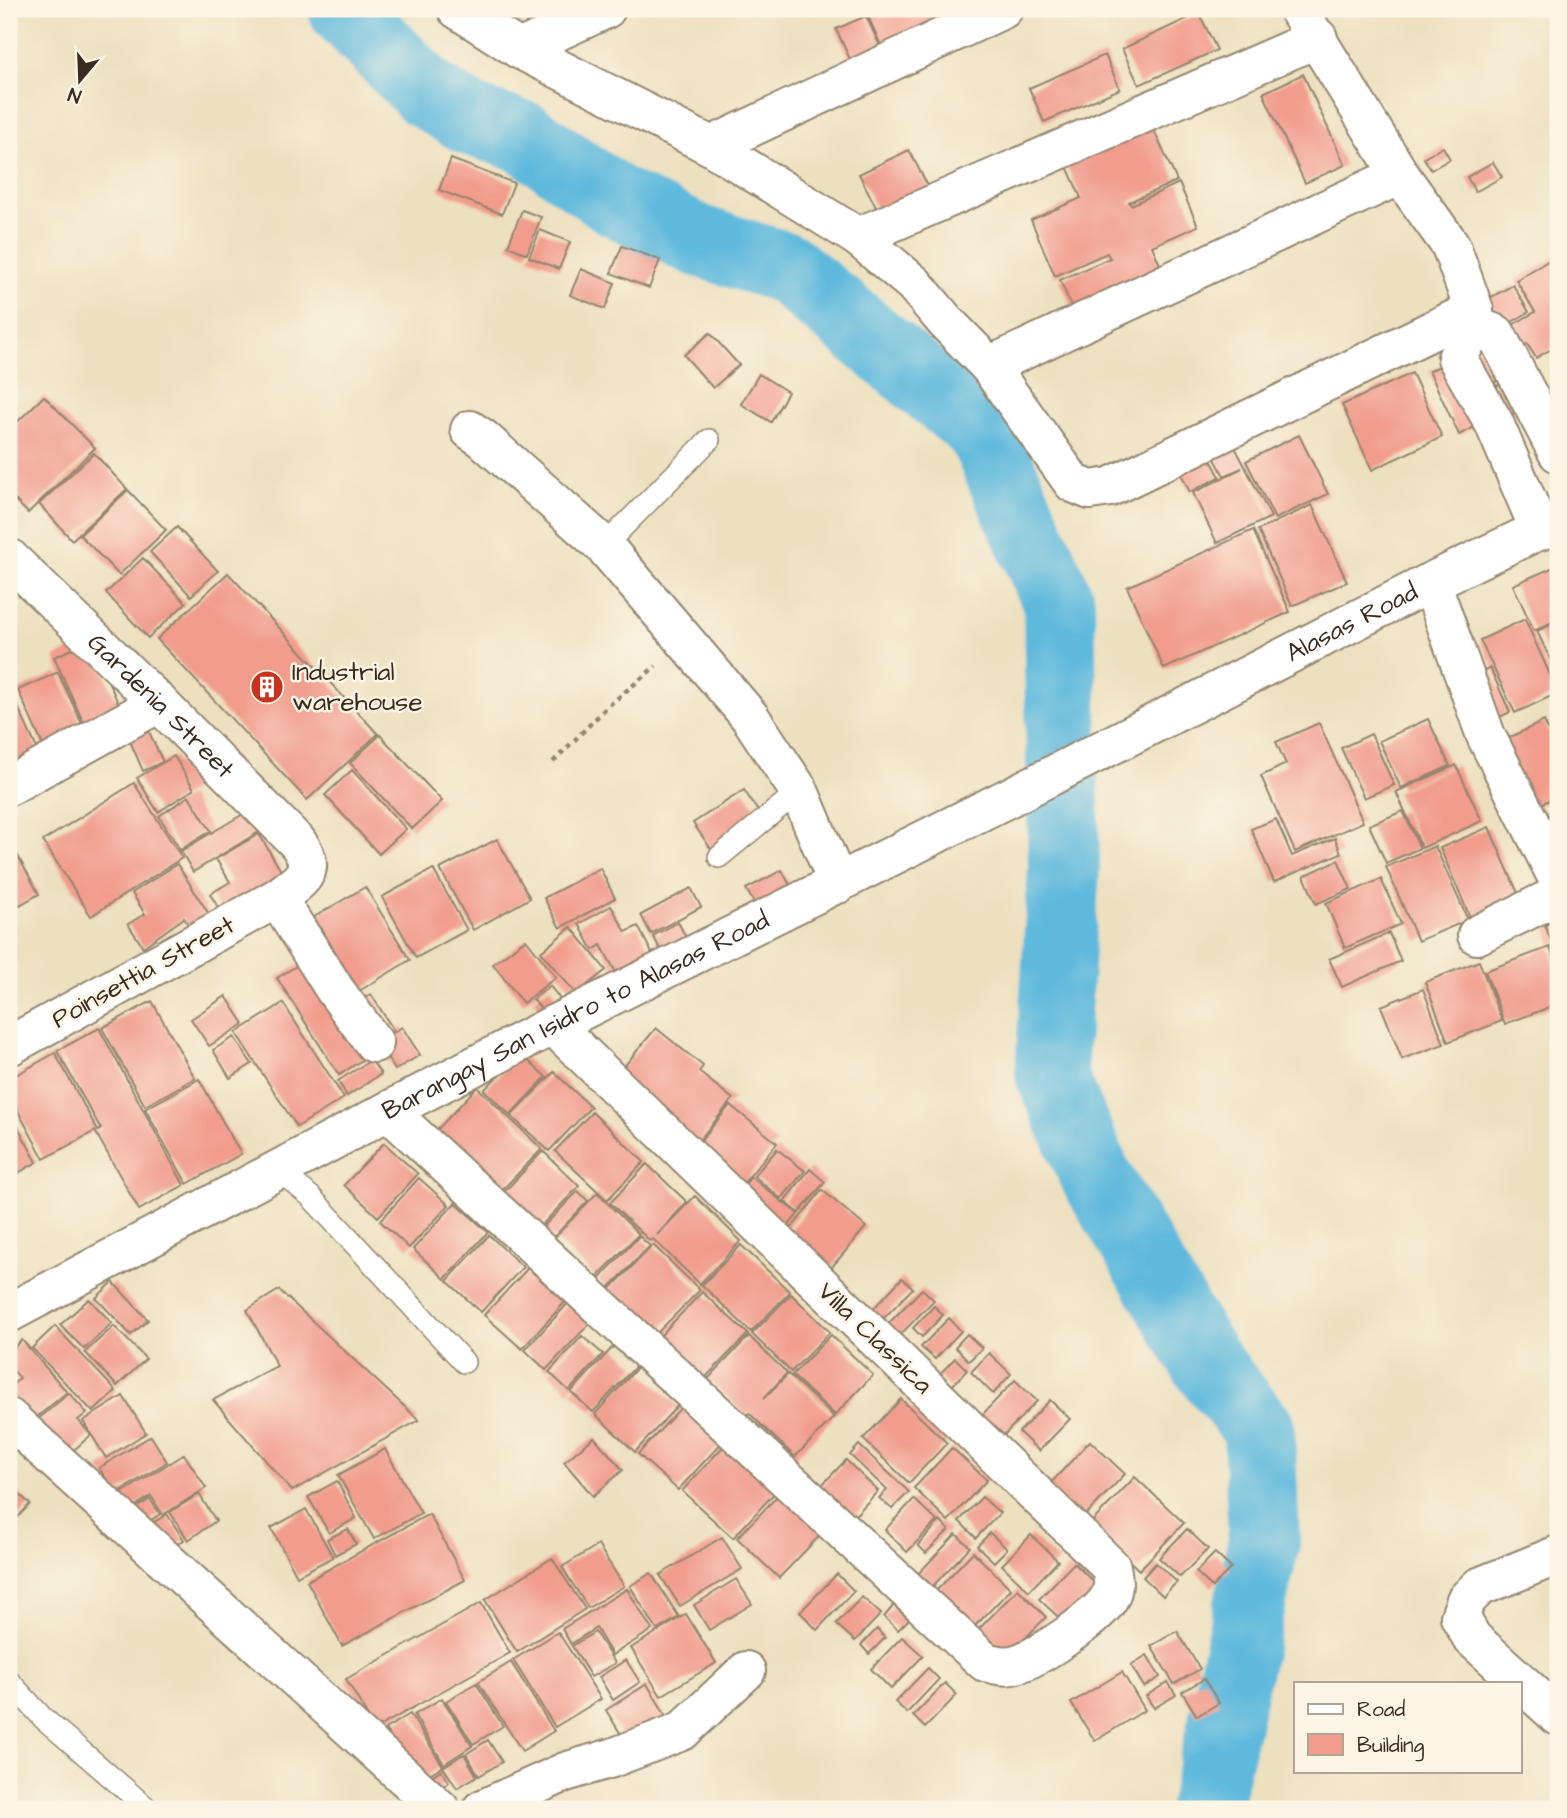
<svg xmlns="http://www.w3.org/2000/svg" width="1567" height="1818" viewBox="0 0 1567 1818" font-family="'Architects Daughter',sans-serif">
<rect width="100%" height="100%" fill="#fcf5e5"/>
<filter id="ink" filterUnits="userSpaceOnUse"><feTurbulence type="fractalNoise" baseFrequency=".0143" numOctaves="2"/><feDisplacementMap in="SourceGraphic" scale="14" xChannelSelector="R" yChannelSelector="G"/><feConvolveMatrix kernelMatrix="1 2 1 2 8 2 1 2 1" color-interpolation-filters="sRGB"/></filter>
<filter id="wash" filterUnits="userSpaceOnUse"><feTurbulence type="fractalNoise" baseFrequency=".00686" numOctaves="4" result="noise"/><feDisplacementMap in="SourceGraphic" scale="28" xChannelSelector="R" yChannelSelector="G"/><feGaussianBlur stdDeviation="1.57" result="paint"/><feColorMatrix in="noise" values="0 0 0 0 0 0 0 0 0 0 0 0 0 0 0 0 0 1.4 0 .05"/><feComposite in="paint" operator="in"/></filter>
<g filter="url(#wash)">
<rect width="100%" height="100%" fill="#ede0bf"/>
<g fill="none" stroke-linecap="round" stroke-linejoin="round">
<!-- river -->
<path stroke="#5fb9dd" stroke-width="72" d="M344,9L426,93L471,120L524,137L616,201L699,241L786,268L982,430L1059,603L1064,867L1051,1074L1096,1177L1206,1363L1259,1429L1264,1541L1205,1809"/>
</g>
<g id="blocks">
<!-- building -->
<g fill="#f19c8c">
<path d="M865,9H989L885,55Z"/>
<path d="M1199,13L1217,50L1139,85L1122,49Z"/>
<path d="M866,16L884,54L854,68L836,29Z"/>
<path d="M1105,55L1120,89L1044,122L1029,88Z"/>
<path d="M1303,74L1345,165L1305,183L1263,93Z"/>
<path d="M1151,124L1177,181L1129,202L1131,205L1179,183L1198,226L1152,246L1167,281L1077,320L1060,280L1110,258L1107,253L1055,276L1031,220L1081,198L1065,162Z"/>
<path d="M1443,147L1450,159L1431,170L1424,158Z"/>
<path d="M909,150L932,194L882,219L859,174Z"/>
<path d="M451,159L514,183L502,214L439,190Z"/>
<path d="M1493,162L1502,177L1475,192L1467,177Z"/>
<path d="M522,210L541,217L527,254L508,246Z"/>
<path d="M540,230L570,242L559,269L529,257Z"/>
<path d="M622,246L660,260L649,288L611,273Z"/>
<path d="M1558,255V345L1536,358L1527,344L1516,351L1504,330L1535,312L1516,280Z"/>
<path d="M581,269L615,283L605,309L570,295Z"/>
<path d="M1513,285L1529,312L1498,330L1482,302Z"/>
<path d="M710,333L739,365L713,388L684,355Z"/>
<path d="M1484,346L1499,380L1481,389L1464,355Z"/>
<path d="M1452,360L1482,423L1459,435L1429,371Z"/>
<path d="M1412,373L1442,437L1372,470L1342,405Z"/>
<path d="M759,374L788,392L771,422L741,404Z"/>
<path d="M1503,383L1516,412L1495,422L1481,393Z"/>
<path d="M44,396L95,448L28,513L9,494V430Z"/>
<path d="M1299,435L1328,494L1275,519L1246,461Z"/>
<path d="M1235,447L1271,517L1217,543L1193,493L1242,468L1224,476L1214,457Z"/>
<path d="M94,453L127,489L72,540L39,504Z"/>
<path d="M1210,458L1220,477L1190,492L1180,472Z"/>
<path d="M128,490L166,530L119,575L80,535Z"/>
<path d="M1312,505L1347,582L1292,606L1258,530Z"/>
<path d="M177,527L218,571L191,596L150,552Z"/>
<path d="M1253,530L1290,612L1164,669L1127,587Z"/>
<path d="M143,558L186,603L148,638L106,593Z"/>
<path d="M1554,567L1558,575V619L1534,631L1513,585Z"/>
<path d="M228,573L378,734L307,800L157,639Z"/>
<path d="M1525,619L1558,693L1515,713L1480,640Z"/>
<path d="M1558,622V676L1537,631Z"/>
<path d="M90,641L125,718L89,735L54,657Z"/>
<path d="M1490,668L1510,712L1488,723L1468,679Z"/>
<path d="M58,672L89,739L48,757L18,690Z"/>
<path d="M12,694L44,764L9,780V695Z"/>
<path d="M1428,719L1450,766L1401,788L1379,741Z"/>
<path d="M1544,721L1558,752V796L1533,808L1502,741Z"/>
<path d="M145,723L163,762L143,771L126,732Z"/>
<path d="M1319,723L1363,822L1295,852L1261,776L1286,764L1276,742Z"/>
<path d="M1371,734L1394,785L1364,798L1341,748Z"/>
<path d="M380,735L442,801L412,829L350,763Z"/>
<path d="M174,756L194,789L158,812L137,778Z"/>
<path d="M1456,765L1482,821L1422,848L1396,792Z"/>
<path d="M352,770L406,829L379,854L325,795Z"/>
<path d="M134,783L182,858L91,916L43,841Z"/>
<path d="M744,790L761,816L711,849L693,823Z"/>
<path d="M189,796L211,831L180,850L159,816Z"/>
<path d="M255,807L267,827L193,872L181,851Z"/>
<path d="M1403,811L1420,848L1386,863L1369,825Z"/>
<path d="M1276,819L1292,856L1335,838L1341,853L1274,882L1251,829Z"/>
<path d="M1489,827L1524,907L1475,929L1440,848Z"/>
<path d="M259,834L290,886L228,923L210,894L230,882L216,859Z"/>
<path d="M497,839L530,898L473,930L440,869Z"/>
<path d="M9,840L39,894L9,911Z"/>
<path d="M1435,846L1468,920L1418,941L1386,867Z"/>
<path d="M1338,860L1351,889L1316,904L1304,876Z"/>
<path d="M177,864L214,922L194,934L184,918L143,947L128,924L145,914L132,893Z"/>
<path d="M600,868L615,898L560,928L544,898Z"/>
<path d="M433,869L467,930L416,958L382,897Z"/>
<path d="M782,870L793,891L758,910L746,889Z"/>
<path d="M1381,879L1401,924L1345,948L1326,903Z"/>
<path d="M365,887L410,960L359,991L314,917Z"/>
<path d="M691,888L701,907L651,934L641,915Z"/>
<path d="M611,906L626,932L638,926L655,959L619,978L601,945L593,950L579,924Z"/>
<path d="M1558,920V960L1545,925Z"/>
<path d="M678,922L690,945L665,958L653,936Z"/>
<path d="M571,927L606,970L576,994L541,952Z"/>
<path d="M1389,933L1401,961L1342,987L1329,959Z"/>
<path d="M526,939L556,977L523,1003L493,964Z"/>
<path d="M1550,947L1558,967V1004L1505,1024L1485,971Z"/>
<path d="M311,957L373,1053L339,1075L277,978Z"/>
<path d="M1479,961L1502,1021L1448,1042L1425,982Z"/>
<path d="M550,986L566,1007L550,1020L533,999Z"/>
<path d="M1423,989L1444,1044L1402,1059L1381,1006Z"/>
<path d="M371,994L394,1031L375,1043L351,1006Z"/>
<path d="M226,996L244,1024L209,1046L191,1019Z"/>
<path d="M152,1001L195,1078L145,1106L102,1028Z"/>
<path d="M283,1003L344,1098L297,1127L236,1033Z"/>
<path d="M402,1027L420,1055L395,1070L378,1043Z"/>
<path d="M99,1028L184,1185L139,1210L95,1131L44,1159L9,1095V1079L55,1053L98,1131L101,1129L57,1051Z"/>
<path d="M656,1028L703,1066L699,1072L733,1099L694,1147L617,1075Z"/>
<path d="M234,1037L252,1064L230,1078L213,1050Z"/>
<path d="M520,1053L546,1077L510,1115L484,1090Z"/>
<path d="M371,1060L381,1074L347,1096L338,1081Z"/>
<path d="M554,1072L591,1107L549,1151L511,1116Z"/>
<path d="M199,1079L241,1154L187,1184L145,1109Z"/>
<path d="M477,1087L542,1149L499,1193L435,1132Z"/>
<path d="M730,1105L777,1143L739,1189L692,1151Z"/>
<path d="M9,1111L37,1162L9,1178Z"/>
<path d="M592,1112L644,1162L607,1200L555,1151Z"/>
<path d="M384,1143L418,1174L378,1217L344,1185Z"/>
<path d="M777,1149L805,1171L781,1199L754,1176Z"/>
<path d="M543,1151L579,1186L539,1228L503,1193Z"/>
<path d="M647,1164L687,1202L657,1235L695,1196L741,1241L700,1284L653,1239L650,1241L610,1203Z"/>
<path d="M810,1169L825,1182L799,1213L784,1201Z"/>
<path d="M751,1177L798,1214L781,1235L734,1196Z"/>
<path d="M419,1178L449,1205L409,1248L380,1221Z"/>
<path d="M822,1190L866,1227L825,1275L782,1240Z"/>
<path d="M578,1191L588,1201L553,1238L542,1228Z"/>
<path d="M597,1193L639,1234L596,1278L554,1238Z"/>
<path d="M455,1203L488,1232L445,1279L413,1249Z"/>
<path d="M489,1235L523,1267L481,1312L447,1281Z"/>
<path d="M639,1236L650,1246L608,1289L598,1280Z"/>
<path d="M653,1245L700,1290L655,1335L609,1290Z"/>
<path d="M741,1245L790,1292L751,1332L702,1285Z"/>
<path d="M528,1268L565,1302L522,1349L484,1315Z"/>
<path d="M902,1278L913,1288L881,1321L871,1311Z"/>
<path d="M113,1282L148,1320L131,1335L96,1298Z"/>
<path d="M922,1289L934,1300L900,1335L888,1324Z"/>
<path d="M279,1290L419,1420L292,1491L213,1400L277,1366L247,1310Z"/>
<path d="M702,1292L748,1334L704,1379L660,1336Z"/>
<path d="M791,1294L830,1332L791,1372L752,1334Z"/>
<path d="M89,1299L112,1323L84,1349L60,1325Z"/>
<path d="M571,1300L593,1320L546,1370L525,1350Z"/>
<path d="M934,1306L943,1315L922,1337L913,1328Z"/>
<path d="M949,1318L961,1331L935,1359L921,1347Z"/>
<path d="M55,1326L116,1391L93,1412L32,1348Z"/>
<path d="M114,1326L146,1359L117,1386L85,1352Z"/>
<path d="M967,1334L982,1348L969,1361L955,1347Z"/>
<path d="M831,1335L873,1375L835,1415L792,1375Z"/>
<path d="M582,1336L603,1354L569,1391L549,1372Z"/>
<path d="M749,1336L787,1373L763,1399L788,1374L834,1417L795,1457L749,1413L746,1415L708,1379Z"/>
<path d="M22,1340L67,1392L31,1422L9,1396V1388L20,1378L9,1366V1352Z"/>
<path d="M614,1346L636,1366L593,1412L571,1392Z"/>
<path d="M989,1353L1011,1374L993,1394L971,1372Z"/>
<path d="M955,1358L967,1370L950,1388L938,1376Z"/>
<path d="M637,1368L678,1405L635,1452L595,1414Z"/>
<path d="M1015,1380L1037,1401L1003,1436L981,1416Z"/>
<path d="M69,1393L87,1413L78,1420L91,1435L67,1456L37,1420Z"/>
<path d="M123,1396L146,1433L106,1458L83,1421Z"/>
<path d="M901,1399L947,1443L909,1483L863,1439Z"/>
<path d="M688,1400L728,1436L678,1490L638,1454Z"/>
<path d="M1050,1400L1070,1419L1039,1451L1019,1432Z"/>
<path d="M151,1436L167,1462L116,1494L99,1468Z"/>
<path d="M594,1437L623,1470L593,1496L564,1462Z"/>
<path d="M731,1438L782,1485L733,1538L682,1491Z"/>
<path d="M1090,1441L1125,1474L1082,1519L1048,1486Z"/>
<path d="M859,1445L909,1492L892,1509L879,1498L887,1490L850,1455Z"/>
<path d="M952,1448L987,1480L948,1521L914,1488Z"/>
<path d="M385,1449L421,1513L374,1539L338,1475Z"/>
<path d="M184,1454L206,1488L163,1515L151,1496L128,1511L117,1496Z"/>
<path d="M846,1460L878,1491L849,1522L816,1491Z"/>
<path d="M1135,1477L1184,1523L1139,1570L1090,1524Z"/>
<path d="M337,1481L356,1518L329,1533L308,1497Z"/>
<path d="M9,1484L30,1504L9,1527Z"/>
<path d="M786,1487L828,1527L779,1578L737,1538Z"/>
<path d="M199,1494L216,1521L188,1540L170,1512Z"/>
<path d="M982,1497L1000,1513L976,1538L959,1521Z"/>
<path d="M150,1499L160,1514L143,1525L133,1510Z"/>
<path d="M914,1499L937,1521L907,1552L885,1530Z"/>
<path d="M306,1509L333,1557L297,1576L271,1528Z"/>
<path d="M167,1514L184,1540L167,1550L151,1524Z"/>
<path d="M429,1514L465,1580L342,1646L307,1581Z"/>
<path d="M940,1521L949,1530L926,1553L918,1545Z"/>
<path d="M348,1529L356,1544L335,1555L327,1539Z"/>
<path d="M1187,1529L1208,1549L1180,1577L1159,1558Z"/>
<path d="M990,1533L1007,1549L994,1562L977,1546Z"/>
<path d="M956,1534L970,1547L930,1589L916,1576Z"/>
<path d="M1031,1535L1058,1561L1029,1591L1002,1565Z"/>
<path d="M722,1537L742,1569L680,1606L660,1575Z"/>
<path d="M598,1545L624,1586L588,1608L562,1567Z"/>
<path d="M973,1552L1011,1589L974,1627L936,1591Z"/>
<path d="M1215,1553L1231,1568L1212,1587L1196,1572Z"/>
<path d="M552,1558L585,1609L517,1652L485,1600Z"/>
<path d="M1074,1563L1104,1592L1070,1628L1039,1599Z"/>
<path d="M1156,1563L1177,1582L1163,1596L1143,1577Z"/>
<path d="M651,1573L679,1617L657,1630L630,1586Z"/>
<path d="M837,1574L854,1591L817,1630L800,1612Z"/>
<path d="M736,1579L752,1604L709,1630L694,1605Z"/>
<path d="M627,1589L652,1630L612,1655L596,1628L571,1644L562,1629Z"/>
<path d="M1018,1589L1046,1617L1004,1660L975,1633Z"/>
<path d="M862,1597L881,1614L855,1641L836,1624Z"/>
<path d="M481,1603L510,1653L375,1729L346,1679Z"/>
<path d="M894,1605L909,1619L898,1630L884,1617Z"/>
<path d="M686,1614L716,1663L661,1696L631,1648Z"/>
<path d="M877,1629L885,1638L869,1654L861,1645Z"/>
<path d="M1177,1631L1200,1669L1174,1684L1151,1646Z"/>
<path d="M558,1632L601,1699L555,1727L513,1660Z"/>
<path d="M595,1632L615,1663L591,1677L572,1646Z"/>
<path d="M902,1637L923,1656L891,1689L871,1669Z"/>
<path d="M1147,1655L1160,1677L1144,1687L1131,1665Z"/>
<path d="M626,1660L640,1682L613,1700L599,1677Z"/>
<path d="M511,1662L554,1731L522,1751L478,1682Z"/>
<path d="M928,1668L939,1679L907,1713L895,1702Z"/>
<path d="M1122,1672L1145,1710L1095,1741L1071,1703Z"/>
<path d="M1204,1679L1219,1703L1197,1716L1182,1692Z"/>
<path d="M1168,1682L1176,1695L1154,1708L1146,1696Z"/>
<path d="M476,1683L503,1726L473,1744L446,1701Z"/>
<path d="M945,1683L957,1695L925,1728L913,1716Z"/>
<path d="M647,1684L666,1716L625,1741L606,1710Z"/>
<path d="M442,1698L472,1746L444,1764L414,1715Z"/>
<path d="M410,1714L443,1766L417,1781L385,1729Z"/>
<path d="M488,1740L502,1762L479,1776L466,1754Z"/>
<path d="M464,1754L477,1776L457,1788L443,1767Z"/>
<path d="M441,1770L449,1782L432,1794L423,1781Z"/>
</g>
</g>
</g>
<g filter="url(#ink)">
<use href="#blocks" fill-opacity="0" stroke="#94856e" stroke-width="2"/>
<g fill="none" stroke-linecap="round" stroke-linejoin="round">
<defs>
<g id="service">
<path d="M604,546L709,440"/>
<path d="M719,857L799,791"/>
<path d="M277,1169L310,1196L464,1362"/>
<path d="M9,1681L43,1718L148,1809"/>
</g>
<g id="minor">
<path d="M457,9L519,49L711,146L858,237L914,284L946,322L989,366L1073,483L1090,490L1110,487L1474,310"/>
<path d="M1298,9L1400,175L1451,246L1474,310L1475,326L1457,358L1494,423L1540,531"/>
<path d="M519,49L606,9"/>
<path d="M711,146L1003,9"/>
<path d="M858,237L1318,38"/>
<path d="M1475,326L1496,334L1558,453"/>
<path d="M989,366L1400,175"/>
<path d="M470,430L482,438L604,546L750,717L799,791L838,884"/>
<path id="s1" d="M9,558L159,703L297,842C320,871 300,881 277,898L9,1046"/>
<path d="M1431,582L1486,736L1558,879"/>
<path d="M9,786L159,703"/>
<path d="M277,898L335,990L374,1043"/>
<path d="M1477,935L1558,895"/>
<path d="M388,1111L985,1662C994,1664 1002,1667 1012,1665C1033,1662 1099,1617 1109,1598C1115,1588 1113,1578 1111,1567L553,1025"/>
<path d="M9,1418L440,1809"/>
<path d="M1558,1555L1479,1587L1466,1600L1460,1617L1472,1638L1558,1716"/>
<path d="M483,1809L565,1772L612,1758L682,1731L746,1671"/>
</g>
<g id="tertiary">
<path id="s2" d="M9,1313L388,1111L553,1025L1006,799L1431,582L1558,521"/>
</g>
</defs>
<!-- service casing -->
<use href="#service" stroke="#94856e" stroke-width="24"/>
<!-- minor casing -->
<use href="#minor" stroke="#94856e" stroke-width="42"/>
<!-- tertiary casing -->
<use href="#tertiary" stroke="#94856e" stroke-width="42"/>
<!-- path -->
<path stroke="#94856e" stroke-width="4.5" stroke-dasharray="5 5" stroke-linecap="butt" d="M553,762L607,707L656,666"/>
<!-- service -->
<use href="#service" stroke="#fff" stroke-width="21"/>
<!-- minor -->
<use href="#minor" stroke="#fff" stroke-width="38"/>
<!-- tertiary -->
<use href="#tertiary" stroke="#fff" stroke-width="38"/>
</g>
</g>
<!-- icons -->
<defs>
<symbol id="building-disc" viewBox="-11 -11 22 22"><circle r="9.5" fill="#c8321e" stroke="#fcf5e5"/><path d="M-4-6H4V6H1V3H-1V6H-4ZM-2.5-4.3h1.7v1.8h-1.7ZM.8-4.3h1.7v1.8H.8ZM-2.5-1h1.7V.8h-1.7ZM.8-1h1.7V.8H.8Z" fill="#fff"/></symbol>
</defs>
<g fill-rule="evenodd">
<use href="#building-disc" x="248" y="668" width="38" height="38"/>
</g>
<g text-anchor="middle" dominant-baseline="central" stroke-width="5" stroke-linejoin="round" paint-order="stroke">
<!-- street labels -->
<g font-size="26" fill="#3b2a1e" stroke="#fcf5e5">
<text stroke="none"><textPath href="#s2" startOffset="1510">Alasas Road</textPath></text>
<text stroke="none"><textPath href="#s1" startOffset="212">Gardenia Street</textPath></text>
<text transform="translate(143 972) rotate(-29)">Poinsettia Street</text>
<text stroke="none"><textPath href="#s2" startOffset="640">Barangay San Isidro to Alasas Road</textPath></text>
<text transform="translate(875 1338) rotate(44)">Villa Classica</text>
</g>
<!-- poi labels -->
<g font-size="26" fill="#3b2a1e" stroke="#fcf5e5" text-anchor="start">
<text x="292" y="672">Industrial<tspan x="292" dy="30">warehouse</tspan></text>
</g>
</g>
<!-- margin -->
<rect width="1567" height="1818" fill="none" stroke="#fcf5e5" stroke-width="35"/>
<!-- legend -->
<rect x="1294" y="1682" width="228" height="91" fill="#fcf5e5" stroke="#afa495" stroke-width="2"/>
<rect x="1308" y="1704" width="35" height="10" fill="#ffffff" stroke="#afa495" stroke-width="2"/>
<text x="1357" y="1716" font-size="21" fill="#3b2a1e">Road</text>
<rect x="1308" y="1734" width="35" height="21" fill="#f19c8c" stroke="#afa495" stroke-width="2"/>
<text x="1357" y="1752" font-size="21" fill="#3b2a1e">Building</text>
<!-- north arrow -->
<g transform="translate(80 80) rotate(199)" stroke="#fcf5e5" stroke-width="5" paint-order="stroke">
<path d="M0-5L12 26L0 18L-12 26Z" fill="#3b2a1e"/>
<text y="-10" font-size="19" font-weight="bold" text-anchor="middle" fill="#3b2a1e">N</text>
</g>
</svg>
